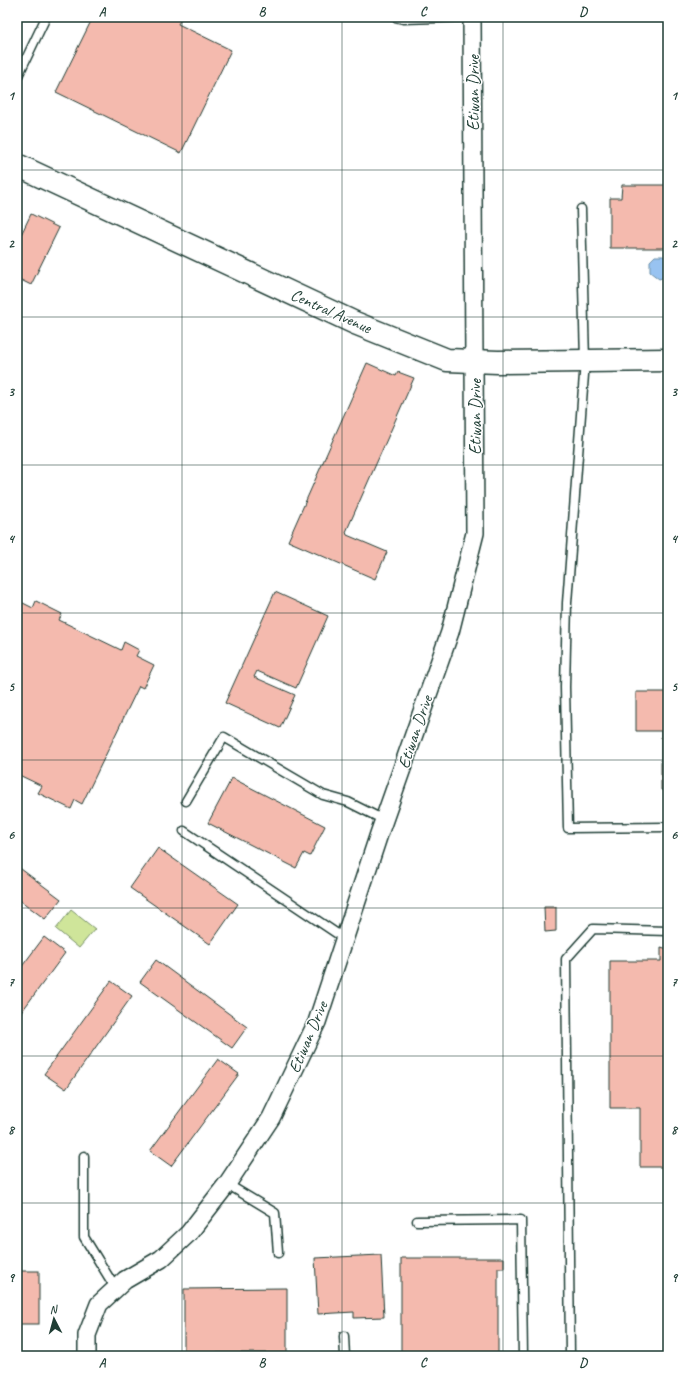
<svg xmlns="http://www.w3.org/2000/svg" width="685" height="1373" viewBox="0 0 685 1373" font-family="Caveat,sans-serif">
<rect width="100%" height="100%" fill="#fff"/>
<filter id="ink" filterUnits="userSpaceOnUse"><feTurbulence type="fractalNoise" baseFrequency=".025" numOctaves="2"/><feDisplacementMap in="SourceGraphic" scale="8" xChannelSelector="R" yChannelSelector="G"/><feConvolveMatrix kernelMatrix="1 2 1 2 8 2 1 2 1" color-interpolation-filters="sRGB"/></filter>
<g filter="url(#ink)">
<!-- green -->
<path fill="#cfe59a" stroke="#779167" d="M71,910L95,929L79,948L56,929Z"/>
<!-- water -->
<path fill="#98c3f1" stroke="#688da5" d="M655,256H663L668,258V276L659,279L650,272V261Z"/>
<!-- building -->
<g fill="#f4baae" stroke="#1f3d34">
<path d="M93,17H182L178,24L231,50L181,153L56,92Z"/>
<path d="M622,185H668V248H610V198H621Z"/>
<path d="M31,214L59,228L31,285L17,278V243Z"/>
<path d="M367,363L396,376L398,372L414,378L346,532L347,535L387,552L375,579L288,541Z"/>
<path d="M275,592L328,616L296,688L257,671L254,677L295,695L280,728L225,703Z"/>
<path d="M17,600L33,608L36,601L62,614L59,620L121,650L124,642L139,650L136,656L154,665L143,688L139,686L82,804L75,800L71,809L38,793L42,786L17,774Z"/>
<path d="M636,692H668V790H661V731H636Z"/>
<path d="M232,778L325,826L310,856L304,853L296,868L208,823Z"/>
<path d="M158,848L238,904L210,944L130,888Z"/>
<path d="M17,866L61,899L45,919L17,898Z"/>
<path d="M544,907H556V931L545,932Z"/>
<path d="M44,937L65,953L17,1018V973Z"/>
<path d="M661,947L668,949V1167H640V1108H610V961H661Z"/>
<path d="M156,960L247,1027L232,1048L140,982Z"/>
<path d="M111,981L132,996L66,1089L44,1074Z"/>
<path d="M218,1059L239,1074L171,1166L150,1151Z"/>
<path d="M381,1255L384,1317L354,1318V1312L318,1314L315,1258Z"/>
<path d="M401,1258H504V1268H498V1354L401,1355Z"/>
<rect x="17" y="1271" width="22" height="53"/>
<path d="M287,1288V1353H184V1289Z"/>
</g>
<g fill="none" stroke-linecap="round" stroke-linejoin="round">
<defs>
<g id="lane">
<path d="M395,17L403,19L472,17"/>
<path d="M17,78L46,17"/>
<path d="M581,209L585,361L567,603L565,687L568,828L668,827"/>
<path d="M186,801L224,737L323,795L348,802L384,820"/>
<path d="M184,831L345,939"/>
<path d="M84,1156V1237L116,1289"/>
<path d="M227,1184L275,1213L278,1253"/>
<path d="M417,1221L521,1220L523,1356"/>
<path d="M344,1336L345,1356"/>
<path d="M570,1356L566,959L593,929L668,931"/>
</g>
<path id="street" d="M87,1356V1335L99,1304L125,1280L161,1259L189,1233L227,1184L271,1118L317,1022L379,834L450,632L475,533L472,17"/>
<path id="secondary" d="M17,165L355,323L447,360L498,362L668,360"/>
</defs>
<!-- lane casing -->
<use href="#lane" stroke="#1f3d34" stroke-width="11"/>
<!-- street casing -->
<use href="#street" stroke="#1f3d34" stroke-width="20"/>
<!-- secondary casing -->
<use href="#secondary" stroke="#1f3d34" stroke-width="25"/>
<!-- path -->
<path stroke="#1f3d34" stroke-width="2.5" stroke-dasharray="3 3" stroke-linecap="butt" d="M218,1353V1356"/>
<!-- lane -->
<use href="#lane" stroke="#fff" stroke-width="8"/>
<!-- street -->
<use href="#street" stroke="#fff" stroke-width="17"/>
<!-- secondary -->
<use href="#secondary" stroke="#fff" stroke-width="22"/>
</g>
</g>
<!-- grid -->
<path fill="none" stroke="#1f3d34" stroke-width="1" stroke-opacity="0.55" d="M182,17V1356M342,17V1356M503,17V1356M17,170H668M17,317H668M17,465H668M17,613H668M17,760H668M17,908H668M17,1056H668M17,1203H668"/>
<g text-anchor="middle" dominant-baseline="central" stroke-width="3" stroke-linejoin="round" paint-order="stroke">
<!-- street labels -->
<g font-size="17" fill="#1f3d34" stroke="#fff">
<text transform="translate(473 93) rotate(-90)">Etiwan Drive</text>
<text transform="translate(331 311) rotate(24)">Central Avenue</text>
<text transform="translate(475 417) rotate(-90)">Etiwan Drive</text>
<text transform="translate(415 732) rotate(-71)">Etiwan Drive</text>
<text transform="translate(308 1037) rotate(-67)">Etiwan Drive</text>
</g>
</g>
<!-- margin -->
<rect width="685" height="1373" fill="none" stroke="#fff" stroke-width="44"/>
<!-- north arrow -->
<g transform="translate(54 1319) rotate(354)" stroke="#ffffff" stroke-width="3" paint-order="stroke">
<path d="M0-3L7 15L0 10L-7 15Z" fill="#1f3d34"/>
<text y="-6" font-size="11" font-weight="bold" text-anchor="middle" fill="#1f3d34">N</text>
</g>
<rect x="22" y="22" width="641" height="1329" fill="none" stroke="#1f3d34" stroke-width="1.5"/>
<g font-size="13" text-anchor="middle" font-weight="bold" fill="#1f3d34">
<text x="102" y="16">A</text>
<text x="262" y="16">B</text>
<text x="423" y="16">C</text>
<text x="583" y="16">D</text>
<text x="11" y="100">1</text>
<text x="674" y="100">1</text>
<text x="11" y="248">2</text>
<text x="674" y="248">2</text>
<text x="11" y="396">3</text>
<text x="674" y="396">3</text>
<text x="11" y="543">4</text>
<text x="674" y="543">4</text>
<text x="11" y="691">5</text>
<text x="674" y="691">5</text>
<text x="11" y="839">6</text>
<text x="674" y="839">6</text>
<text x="11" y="986">7</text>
<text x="674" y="986">7</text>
<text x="11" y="1134">8</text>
<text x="674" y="1134">8</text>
<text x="11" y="1282">9</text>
<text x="674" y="1282">9</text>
<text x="102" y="1367">A</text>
<text x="262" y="1367">B</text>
<text x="423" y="1367">C</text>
<text x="583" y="1367">D</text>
</g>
</svg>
